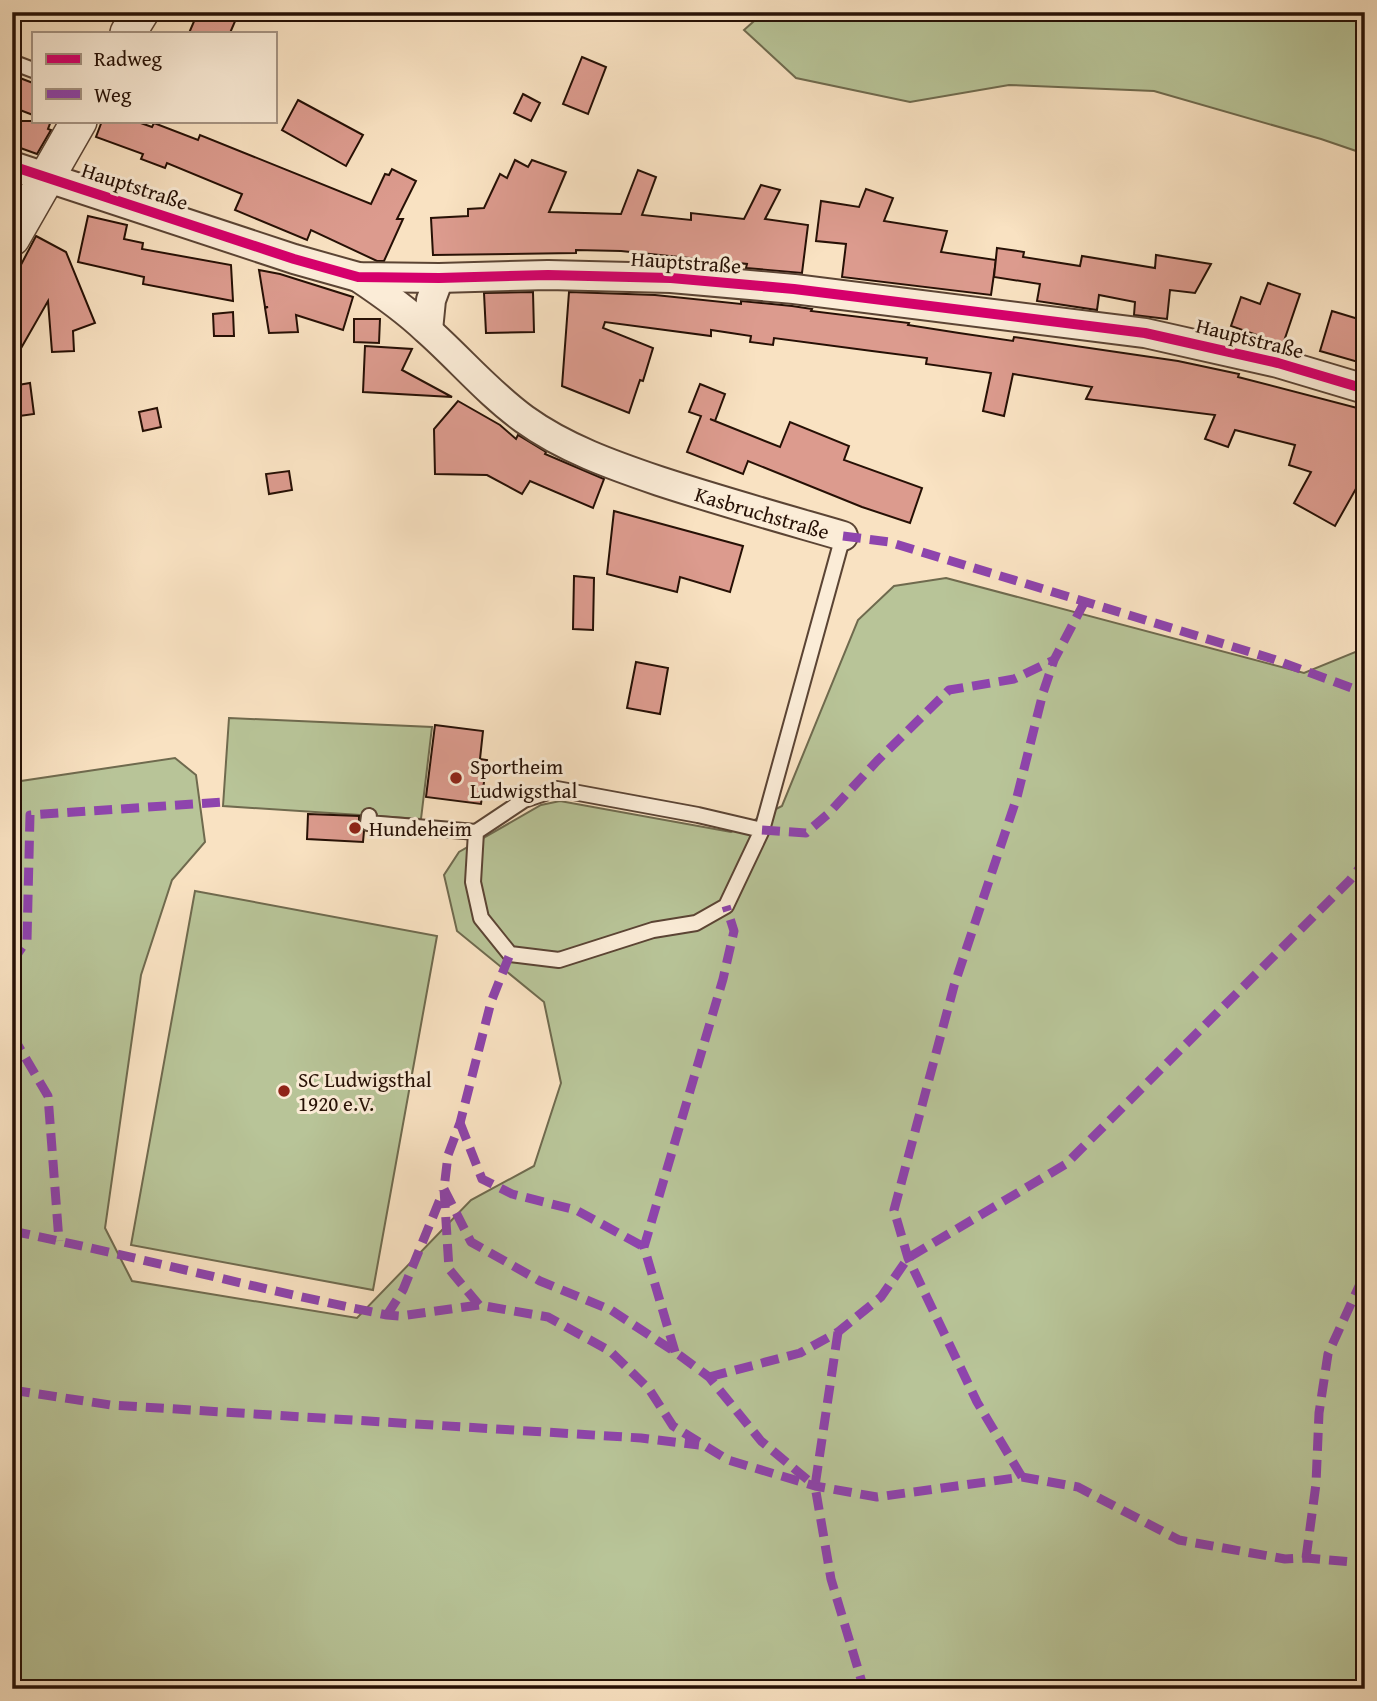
<svg xmlns="http://www.w3.org/2000/svg" width="1377" height="1701" viewBox="0 0 1377 1701" font-family="'Gentium Book Plus',serif">
<rect width="100%" height="100%" fill="#f9e2c2"/>
<filter id="stains"><feTurbulence type="fractalNoise" baseFrequency=".00286" numOctaves="4"/><feColorMatrix values="0 0 0 0 .2 0 0 0 0 .09 0 0 0 0 .02 0 0 0 .5 -.17"/></filter>
<radialGradient id="worn" r=".72"><stop offset=".6" stop-color="#630" stop-opacity="0"/><stop offset="1" stop-color="#630" stop-opacity=".3"/></radialGradient>
<!-- green -->
<g fill="#b8c498" stroke="#6f6a4e" stroke-width="2">
<path d="M761,12H1365V154L1321,139L1154,91L1009,85L910,102L796,78L744,30L762,14Z"/>
<path d="M946,578L1304,673L1358,651L1365,644V1689H12V791L21,781L175,758L196,775L205,842L172,880L141,975L105,1228L132,1281L357,1318L471,1200L534,1166L561,1083L544,1002L457,931L444,875L459,852L541,805L560,801L731,832L782,806L858,620L894,586Z"/>
<path d="M229,718L432,727L421,819L223,806Z"/>
<path d="M195,891L437,936L373,1290L131,1245Z"/>
</g>
<!-- building -->
<g fill="#dc9b8e" stroke="#261005" stroke-width="2">
<path d="M198,12H239L230,33H189Z"/>
<path d="M582,57L606,67L588,114L563,104Z"/>
<path d="M12,75L33,83V115L12,107Z"/>
<path d="M523,94L540,103L531,121L514,113Z"/>
<path d="M298,100L363,135L346,166L282,130Z"/>
<path d="M19,121H51L48,129L51,130L37,154L12,145V138Z"/>
<path d="M102,121H135L152,127L154,123L198,140L200,135L371,204L385,174L389,175L392,169L416,181L397,219H403L384,261H377L311,230L307,240L235,210L242,194L167,163L165,168L141,159L143,154L96,137Z"/>
<path d="M515,160L528,167L532,160L566,172L549,212L621,214L638,170L656,177L642,215L691,220V213L744,219L761,185L780,190L765,219L808,225L802,273L746,268L747,264L621,251L576,250V253L433,255L431,218L468,216V209L484,208L500,174L507,178Z"/>
<path d="M866,189L893,198L884,221L947,231L941,252L996,260L991,295L842,277L846,244L816,241L821,201L859,207Z"/>
<path d="M88,216L127,225L124,239L143,243L142,249L231,265L233,301L143,284L144,277L78,262Z"/>
<path d="M36,236L66,252L95,323L73,331L74,351L52,352L48,301L12,364V282Z"/>
<path d="M997,248L1024,252L1023,257L1080,266L1082,256L1155,268L1156,255L1211,264L1195,293L1170,290L1167,319L1134,315L1135,302L1099,295L1097,310L1037,301L1040,284L994,277Z"/>
<path d="M259,270L280,274L353,297L343,330L296,315L298,332L269,333L265,308L268,307H265Z"/>
<path d="M1268,283L1300,294L1283,344L1231,326L1241,297L1260,304Z"/>
<path d="M533,292L534,332L486,333L484,293Z"/>
<path d="M569,292L655,295L741,304V301L792,306L812,309L811,311L909,323L908,325L959,333L1013,341L1014,337L1178,361L1239,374L1238,377L1365,410V489L1358,485L1335,526L1294,503L1311,472L1289,465L1295,445L1235,430L1228,447L1205,439L1215,415L1086,399L1092,387L1013,374L1004,416L983,411L991,373L926,364L927,358L872,351L774,338L773,345L750,342L751,336L711,330V336L605,322L603,328L653,348L643,381L640,380L629,413L562,386Z"/>
<path d="M1332,311L1365,321V364L1320,351Z"/>
<path d="M233,312L234,336H214L213,314Z"/>
<path d="M354,319H380L379,343L354,342Z"/>
<path d="M365,346L412,349L402,370L452,397L363,392Z"/>
<path d="M30,383L34,414L12,417V386Z"/>
<path d="M700,384L725,394L715,421L710,419L780,447L790,422L849,446L844,460L922,488L910,523L862,507L748,461L743,474L687,452L701,416L689,412Z"/>
<path d="M458,401L500,425L516,439L518,435L546,452L545,454L604,479L593,508L530,481L522,494L487,475L435,474L434,429Z"/>
<path d="M157,408L161,427L143,431L139,412Z"/>
<path d="M289,471L292,490L269,494L266,474Z"/>
<path d="M614,511L743,546L730,592L680,577L677,592L607,574Z"/>
<path d="M574,576L594,578L593,630L573,629Z"/>
<path d="M636,662L668,668L660,714L627,708Z"/>
<path d="M435,725L483,731L480,759L487,760L481,804L426,797Z"/>
<path d="M308,814L359,816V826L364,831L363,842L307,839Z"/>
</g>
<g fill="none" stroke-linecap="round" stroke-linejoin="round">
<defs>
<g id="service">
<path d="M12,62L33,70"/>
<path d="M369,816L368,823L476,832"/>
<path d="M762,830L726,906L696,923L653,930L559,960L510,954L481,918L473,882L476,832L524,800L557,789L698,815L762,830L843,536"/>
</g>
<g id="minor">
<path d="M12,166L294,259L358,277L439,278L548,275L671,278L794,289L1145,333L1278,363L1365,389"/>
<path id="s1" d="M358,277C382,293 405,309 426,329C459,358 487,392 524,419C564,448 612,465 659,481C720,501 781,518 843,536"/>
<path d="M428,330L431,300L439,278"/>
</g>
<g id="tertiary">
<path d="M128,33L141,12"/>
<path d="M12,238L79,121"/>
</g>
</defs>
<!-- service casing -->
<use href="#service" stroke="#5b4434" stroke-width="18"/>
<!-- minor casing -->
<use href="#minor" stroke="#5b4434" stroke-width="32"/>
<!-- tertiary casing -->
<use href="#tertiary" stroke="#5b4434" stroke-width="38"/>
<!-- service -->
<use href="#service" stroke="#fbecd7" stroke-width="14"/>
<!-- minor -->
<use href="#minor" stroke="#fbecd7" stroke-width="28"/>
<!-- tertiary -->
<use href="#tertiary" stroke="#fbecd7" stroke-width="35"/>
<!-- quiet -->
<g stroke="#8e44ad" stroke-width="9" stroke-dasharray="18 9" stroke-linecap="butt">
<path d="M843,536L889,542L1273,659L1365,693"/>
<path d="M762,830L806,833L828,814L877,761L949,690L1014,679L1054,660"/>
<path d="M12,962L27,940L30,815L224,802"/>
<path d="M12,1035L48,1096L59,1241"/>
<path d="M460,1123L482,1179L512,1194L576,1210L644,1247"/>
<path d="M444,1189L471,1242L540,1281L611,1310L675,1352L709,1377L761,1441L809,1481"/>
<path d="M12,1231C138,1257 262,1290 387,1315L400,1316L479,1305L548,1317L610,1351L649,1389L673,1426L728,1460L815,1486L877,1497L1022,1477L1078,1487L1179,1540L1285,1559L1306,1558L1365,1563"/>
<path d="M479,1305L449,1269L444,1189L448,1155L460,1123L491,1002L510,954"/>
<path d="M387,1315L403,1290L443,1192"/>
<path d="M838,1332L815,1486L831,1579L864,1689"/>
<path d="M675,1352L644,1247L723,979L734,931L726,906"/>
<path d="M709,1377L800,1353L838,1332L881,1297L908,1258L1066,1164L1350,880L1365,861"/>
<path d="M12,1390L111,1405L641,1438L699,1445"/>
<path d="M1022,1477L977,1402L908,1258L894,1210L954,986L1017,797L1043,693L1054,660L1084,603"/>
<path d="M1306,1558L1316,1484L1319,1413L1328,1354L1365,1273"/>
</g>
<defs>
<path id="cycleway" d="M12,166L294,259L358,277L439,278L548,275L671,278L794,289L1145,333L1278,363L1365,389"/>
</defs>
<!-- cycleway casing -->
<use href="#cycleway" stroke="#fbecd7" stroke-width="15"/>
<!-- cycleway -->
<use href="#cycleway" stroke="#d6006c" stroke-width="10"/>
</g>
<!-- markers -->
<g fill="#8f2418" stroke="#fbecd7" stroke-width="2.5">
<circle cx="456" cy="778" r="7"/>
<circle cx="355" cy="828" r="7"/>
<circle cx="284" cy="1091" r="7"/>
</g>
<g text-anchor="middle" dominant-baseline="central" stroke-width="6" stroke-linejoin="round" paint-order="stroke">
<!-- street labels -->
<g font-size="21" fill="#261005" stroke="#fbecd7">
<text transform="translate(135 186) rotate(18)">Hauptstraße</text>
<text transform="translate(686 262) rotate(4)">Hauptstraße</text>
<text transform="translate(1250 338) rotate(14)">Hauptstraße</text>
<text stroke="none"><textPath href="#s1" startOffset="476">Kasbruchstraße</textPath></text>
</g>
<!-- poi labels -->
<g font-size="21" fill="#261005" stroke="#fbecd7" text-anchor="start">
<text x="470" y="766">Sportheim<tspan x="470" dy="24">Ludwigsthal</tspan></text>
<text x="369" y="828">Hundeheim</text>
<text x="298" y="1079">SC Ludwigsthal<tspan x="298" dy="24">1920 e.V.</tspan></text>
</g>
</g>
<!-- margin -->
<rect width="1377" height="1701" fill="none" stroke="#f9e2c2" stroke-width="42"/>
<rect x="14" y="14" width="1349" height="1673" fill="none" stroke="#261005" stroke-width="3.5"/>
<rect x="21" y="21" width="1335" height="1659" fill="none" stroke="#261005" stroke-width="2"/>
<!-- legend -->
<rect x="32" y="32" width="245" height="91" fill="#fbecd7" stroke="#a69483" stroke-width="2"/>
<rect x="46" y="54" width="35" height="10" fill="#d6006c" stroke="#a69483" stroke-width="2"/>
<text x="94" y="66" font-size="21" fill="#261005">Radweg</text>
<rect x="46" y="89" width="35" height="10" fill="#8e44ad" stroke="#a69483" stroke-width="2"/>
<text x="94" y="102" font-size="21" fill="#261005">Weg</text>
<rect width="100%" height="100%" filter="url(#stains)"/>
<rect width="100%" height="100%" fill="url(#worn)"/>
</svg>
